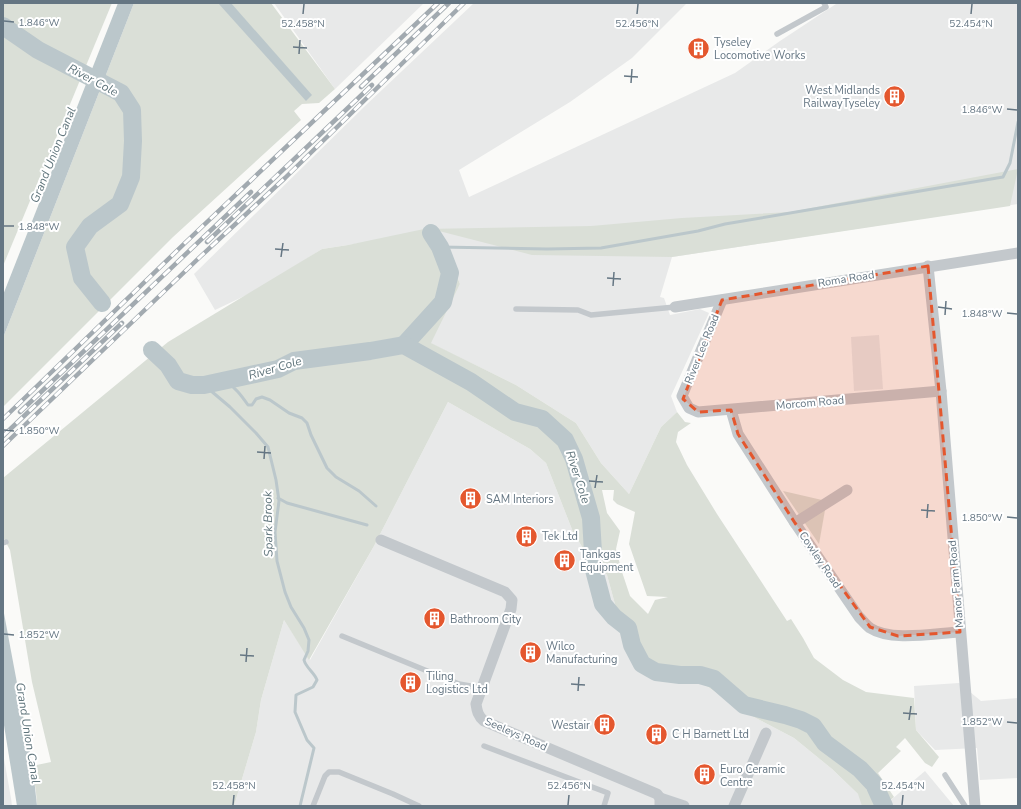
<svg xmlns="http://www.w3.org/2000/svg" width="1021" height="809" viewBox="0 0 1021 809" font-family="'Nunito Sans',sans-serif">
<rect width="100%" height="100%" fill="#fafaf8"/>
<!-- built -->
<g fill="#e8e9e9">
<path d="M274,3H424L335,89Z"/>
<path d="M474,3H687L632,58L570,102L459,170L469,197L735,73L780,41L836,4L1018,3V204L672,257L660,297L664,298L670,315L700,309L709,313L671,396L677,412L661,427L629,494L601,463L576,423L516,385L430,343L460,284L439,231L322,249L257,290L215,310L194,274L366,105Z"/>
<path d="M879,335L883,389L854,391L851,337Z"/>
<path d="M448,402L530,449L546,463L573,532L584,550L607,575L621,626L635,655L664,678L685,680L705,685L752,716L794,738L832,769L858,794L885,805L925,771L954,806H234L256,732L261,700L284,620L310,660L374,546Z"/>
<path d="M959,683L981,701L1018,698V778L980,780L977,748L935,750L916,730L914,686Z"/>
<path d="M3,753L11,798L12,806H3Z"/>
</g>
<!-- green -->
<g fill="#dadfd7" fill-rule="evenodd">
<path d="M3,3H112L3,266Z"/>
<path d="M134,3H271L335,89L319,103L302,104L294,111L301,120L173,237L3,407V338Z"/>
<path d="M1018,169L1010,206L672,257L532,255L439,231L460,284L431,343L516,385L576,423L601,463L629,494L661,427L677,412L685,422L691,423L678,432L676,442L687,465L717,514L787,621L791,619L803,638L814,658L843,680L866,692L914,698L916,730L939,757L932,767L925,763L905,738L896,747L901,751L878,773L894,797C882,808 878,806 862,806L858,794L832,769L794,738L752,716L705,685L685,680L664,678L635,655L621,626L607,575L584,550L573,532L546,463L530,449L448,402L374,546L309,660L284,620L261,700L256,732L234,806H37L36,792L32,766L51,762L32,682L10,550L3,537V478L168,342L322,249L348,245L424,229L591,226L682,218L790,212ZM602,490H614L613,500L617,504L635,512L629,544L647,596L668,597L655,600L648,614L630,596L622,572L616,549L620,531L607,513Z"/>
<path d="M783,491L822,500L825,510L819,544Z"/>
</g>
<!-- water -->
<g fill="#bbc7cb">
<path d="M118,3H134L3,338V295Z"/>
<path d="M218,3H231L312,95L306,101Z"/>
<path d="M3,608L33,769L37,806H17L3,719Z"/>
</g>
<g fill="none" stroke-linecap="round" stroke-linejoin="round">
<!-- stream -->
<g stroke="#bbc7cb" stroke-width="3">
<path d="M440,247L547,249L601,248L698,231L725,224L1003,177L1010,163L1018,122"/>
<path d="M225,381C235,387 241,395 248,405H252L256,399L262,397L270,400L289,413L302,418L307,423L311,435L327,468L336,477L359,491L376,506"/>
<path d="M204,385L230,407L256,433L268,447L276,480L279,501L275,532L277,561L285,592L291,607L304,628L309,640L308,651L304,660C306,668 314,672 317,680L313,687L296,695L295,712L307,740L314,748L300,806"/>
<path d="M278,498L287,503L367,525"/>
</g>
<!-- river -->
<g stroke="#bbc7cb" stroke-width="18">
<path d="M3,26L38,50L121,93L132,110L133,141L131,177L120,204L90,226L75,247L82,278L102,303"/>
<path d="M404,345L443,302L450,273L440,247L431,233"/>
<path d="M152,350L168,365L178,381L192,385H204L278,369L294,361L370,351L404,345L471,382L515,412L542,419L565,440L574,459L591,518L594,570L603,604L614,617L628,628L632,645L642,664L656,672L680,675H700L714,679L744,705L785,715L801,720L813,726L825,743L860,769L874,784L884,806"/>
</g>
<!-- service -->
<g stroke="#c3c8cc" stroke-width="5.5">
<path d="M777,34L826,7L824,3"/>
<path d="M516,309L578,310L591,315L675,307"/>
<path d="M3,543L6,542"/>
<path d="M342,636L459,684L482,688"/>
<path d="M484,746L608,793L604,806"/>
<path d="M945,775L965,806"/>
<path d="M313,806L325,776L329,772H339L393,794L419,806"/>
</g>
<!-- minor -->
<g stroke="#c3c8cc" stroke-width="11">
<path d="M928,266L941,391L975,806"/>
<path d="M722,300L682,396L689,408L698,412L941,391"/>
<path d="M675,307L1018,253"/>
<path d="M731,410L738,434L795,523L859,617C862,620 866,625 870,628C891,642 936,633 960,632"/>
<path d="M795,523L847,490"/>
<path d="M381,540L505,592L512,600L511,609L476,704C477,711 478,716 484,721L657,794L660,798V806"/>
<path d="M660,798L684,806"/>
<path d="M734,806L766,733"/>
</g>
<defs>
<g id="rail">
<path d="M361,87L449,3"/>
<path d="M207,242L372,85"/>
<path d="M20,412L251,192"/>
<path d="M3,419L187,241L438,3"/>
<path d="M3,436L122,323"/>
<path d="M3,446L201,256L285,178L464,3"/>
</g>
</defs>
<!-- rail casing -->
<use href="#rail" stroke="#a2aab0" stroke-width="4.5"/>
<!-- rail -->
<use href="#rail" stroke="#fff" stroke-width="3" stroke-dasharray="9" stroke-linecap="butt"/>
</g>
<!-- marked area -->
<path fill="#e4572e" fill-opacity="0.2" stroke="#e4572e" stroke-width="3" stroke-dasharray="8 5" stroke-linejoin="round" d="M928,266L960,632L898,636L870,627L795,523L738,434L731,410L698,412L683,399L722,300Z"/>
<!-- ticks -->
<path fill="none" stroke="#657683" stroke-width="1.5" d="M303,14L304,4M637,14L638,4M971,14L972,4M4,21L14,22M293,47L307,48M299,54L300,40M624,76L638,77M631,83L632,69M1007,109L1017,110M4,226H14M275,249L289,250M281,257L283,243M607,278L621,279M613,286L614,272M938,307L952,309M1007,313L1017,314M945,315L946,301M4,430L14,431M257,452L271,453M264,459L265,446M589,481L603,482M595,488L597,475M921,510L935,511M1007,517L1017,518M927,518L928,504M4,634L14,635M240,655L254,656M246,662L247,648M571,684L585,685M578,691L579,677M903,713L917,714M909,720L911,706M1007,722L1017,723M233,805L234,795M568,805L569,795M902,805L903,795"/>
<!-- icons -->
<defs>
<symbol id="building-disc" viewBox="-11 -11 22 22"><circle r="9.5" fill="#e4572e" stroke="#fff"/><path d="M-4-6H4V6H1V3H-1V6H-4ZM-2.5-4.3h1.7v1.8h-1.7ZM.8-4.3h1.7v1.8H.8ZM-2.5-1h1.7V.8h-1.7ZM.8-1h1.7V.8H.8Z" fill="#fff"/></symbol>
</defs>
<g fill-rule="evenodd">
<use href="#building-disc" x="686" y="36" width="25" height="25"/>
<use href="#building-disc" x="882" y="84" width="25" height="25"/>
<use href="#building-disc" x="458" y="486" width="25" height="25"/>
<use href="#building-disc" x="514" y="524" width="25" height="25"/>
<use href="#building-disc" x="552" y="548" width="25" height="25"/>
<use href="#building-disc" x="422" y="606" width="25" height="25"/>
<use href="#building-disc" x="518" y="640" width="25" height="25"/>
<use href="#building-disc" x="398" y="670" width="25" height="25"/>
<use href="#building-disc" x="592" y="712" width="25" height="25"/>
<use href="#building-disc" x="644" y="722" width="25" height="25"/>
<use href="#building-disc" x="692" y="762" width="25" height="25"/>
</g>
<g text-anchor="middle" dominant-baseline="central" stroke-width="4" stroke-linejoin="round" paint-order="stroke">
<!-- poi labels -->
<g font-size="11" fill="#657683" stroke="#fff" text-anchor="start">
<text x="714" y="42">Tyseley<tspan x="714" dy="13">Locomotive Works</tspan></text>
<text x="880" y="90" text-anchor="end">West Midlands<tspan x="880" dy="13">RailwayTyseley</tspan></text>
<text x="486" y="499">SAM Interiors</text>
<text x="542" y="536">Tek Ltd</text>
<text x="580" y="554">Tankgas<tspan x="580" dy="13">Equipment</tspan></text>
<text x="450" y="619">Bathroom City</text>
<text x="546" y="646">Wilco<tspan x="546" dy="13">Manufacturing</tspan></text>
<text x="426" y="676">Tiling<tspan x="426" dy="13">Logistics Ltd</tspan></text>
<text x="590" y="725" text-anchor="end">Westair</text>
<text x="672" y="734">C H Barnett Ltd</text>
<text x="720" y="769">Euro Ceramic<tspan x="720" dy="13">Centre</tspan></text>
</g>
<!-- street labels -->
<g font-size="11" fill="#657683" stroke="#fff">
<text transform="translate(846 279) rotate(-9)">Roma Road</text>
<text transform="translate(702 349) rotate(-68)">River Lee Road</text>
<text transform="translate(810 403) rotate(-5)">Morcom Road</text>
<text transform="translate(820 560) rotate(56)">Cowley Road</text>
<text transform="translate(956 584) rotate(-95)">Manor Farm Road</text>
<text transform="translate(516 734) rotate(24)">Seeleys Road</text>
</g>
<!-- water labels -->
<g font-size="12" font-style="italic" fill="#60757c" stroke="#fff">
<text transform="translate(93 80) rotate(28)">River Cole</text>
<text transform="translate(53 155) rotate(-68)">Grand Union Canal</text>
<text transform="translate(275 368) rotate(-16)">River Cole</text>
<text transform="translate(578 477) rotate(72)">River Cole</text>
<text transform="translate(268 524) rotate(-91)">Spark Brook</text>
<text transform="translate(28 733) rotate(81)">Grand Union Canal</text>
</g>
</g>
<g font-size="10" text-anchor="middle" fill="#657683" stroke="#fff" stroke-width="4" stroke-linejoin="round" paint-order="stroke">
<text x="39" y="26">1.846°W</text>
<text x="303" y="27">52.458°N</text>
<text x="637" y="27">52.456°N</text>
<text x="971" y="27">52.454°N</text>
<text x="982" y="113">1.846°W</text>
<text x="39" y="230">1.848°W</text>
<text x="982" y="317">1.848°W</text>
<text x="39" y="434">1.850°W</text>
<text x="982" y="521">1.850°W</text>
<text x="39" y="638">1.852°W</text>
<text x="982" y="725">1.852°W</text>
<text x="234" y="789">52.458°N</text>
<text x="569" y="789">52.456°N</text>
<text x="903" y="789">52.454°N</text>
</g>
<!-- border -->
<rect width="1021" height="809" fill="none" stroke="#657683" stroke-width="8"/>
</svg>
